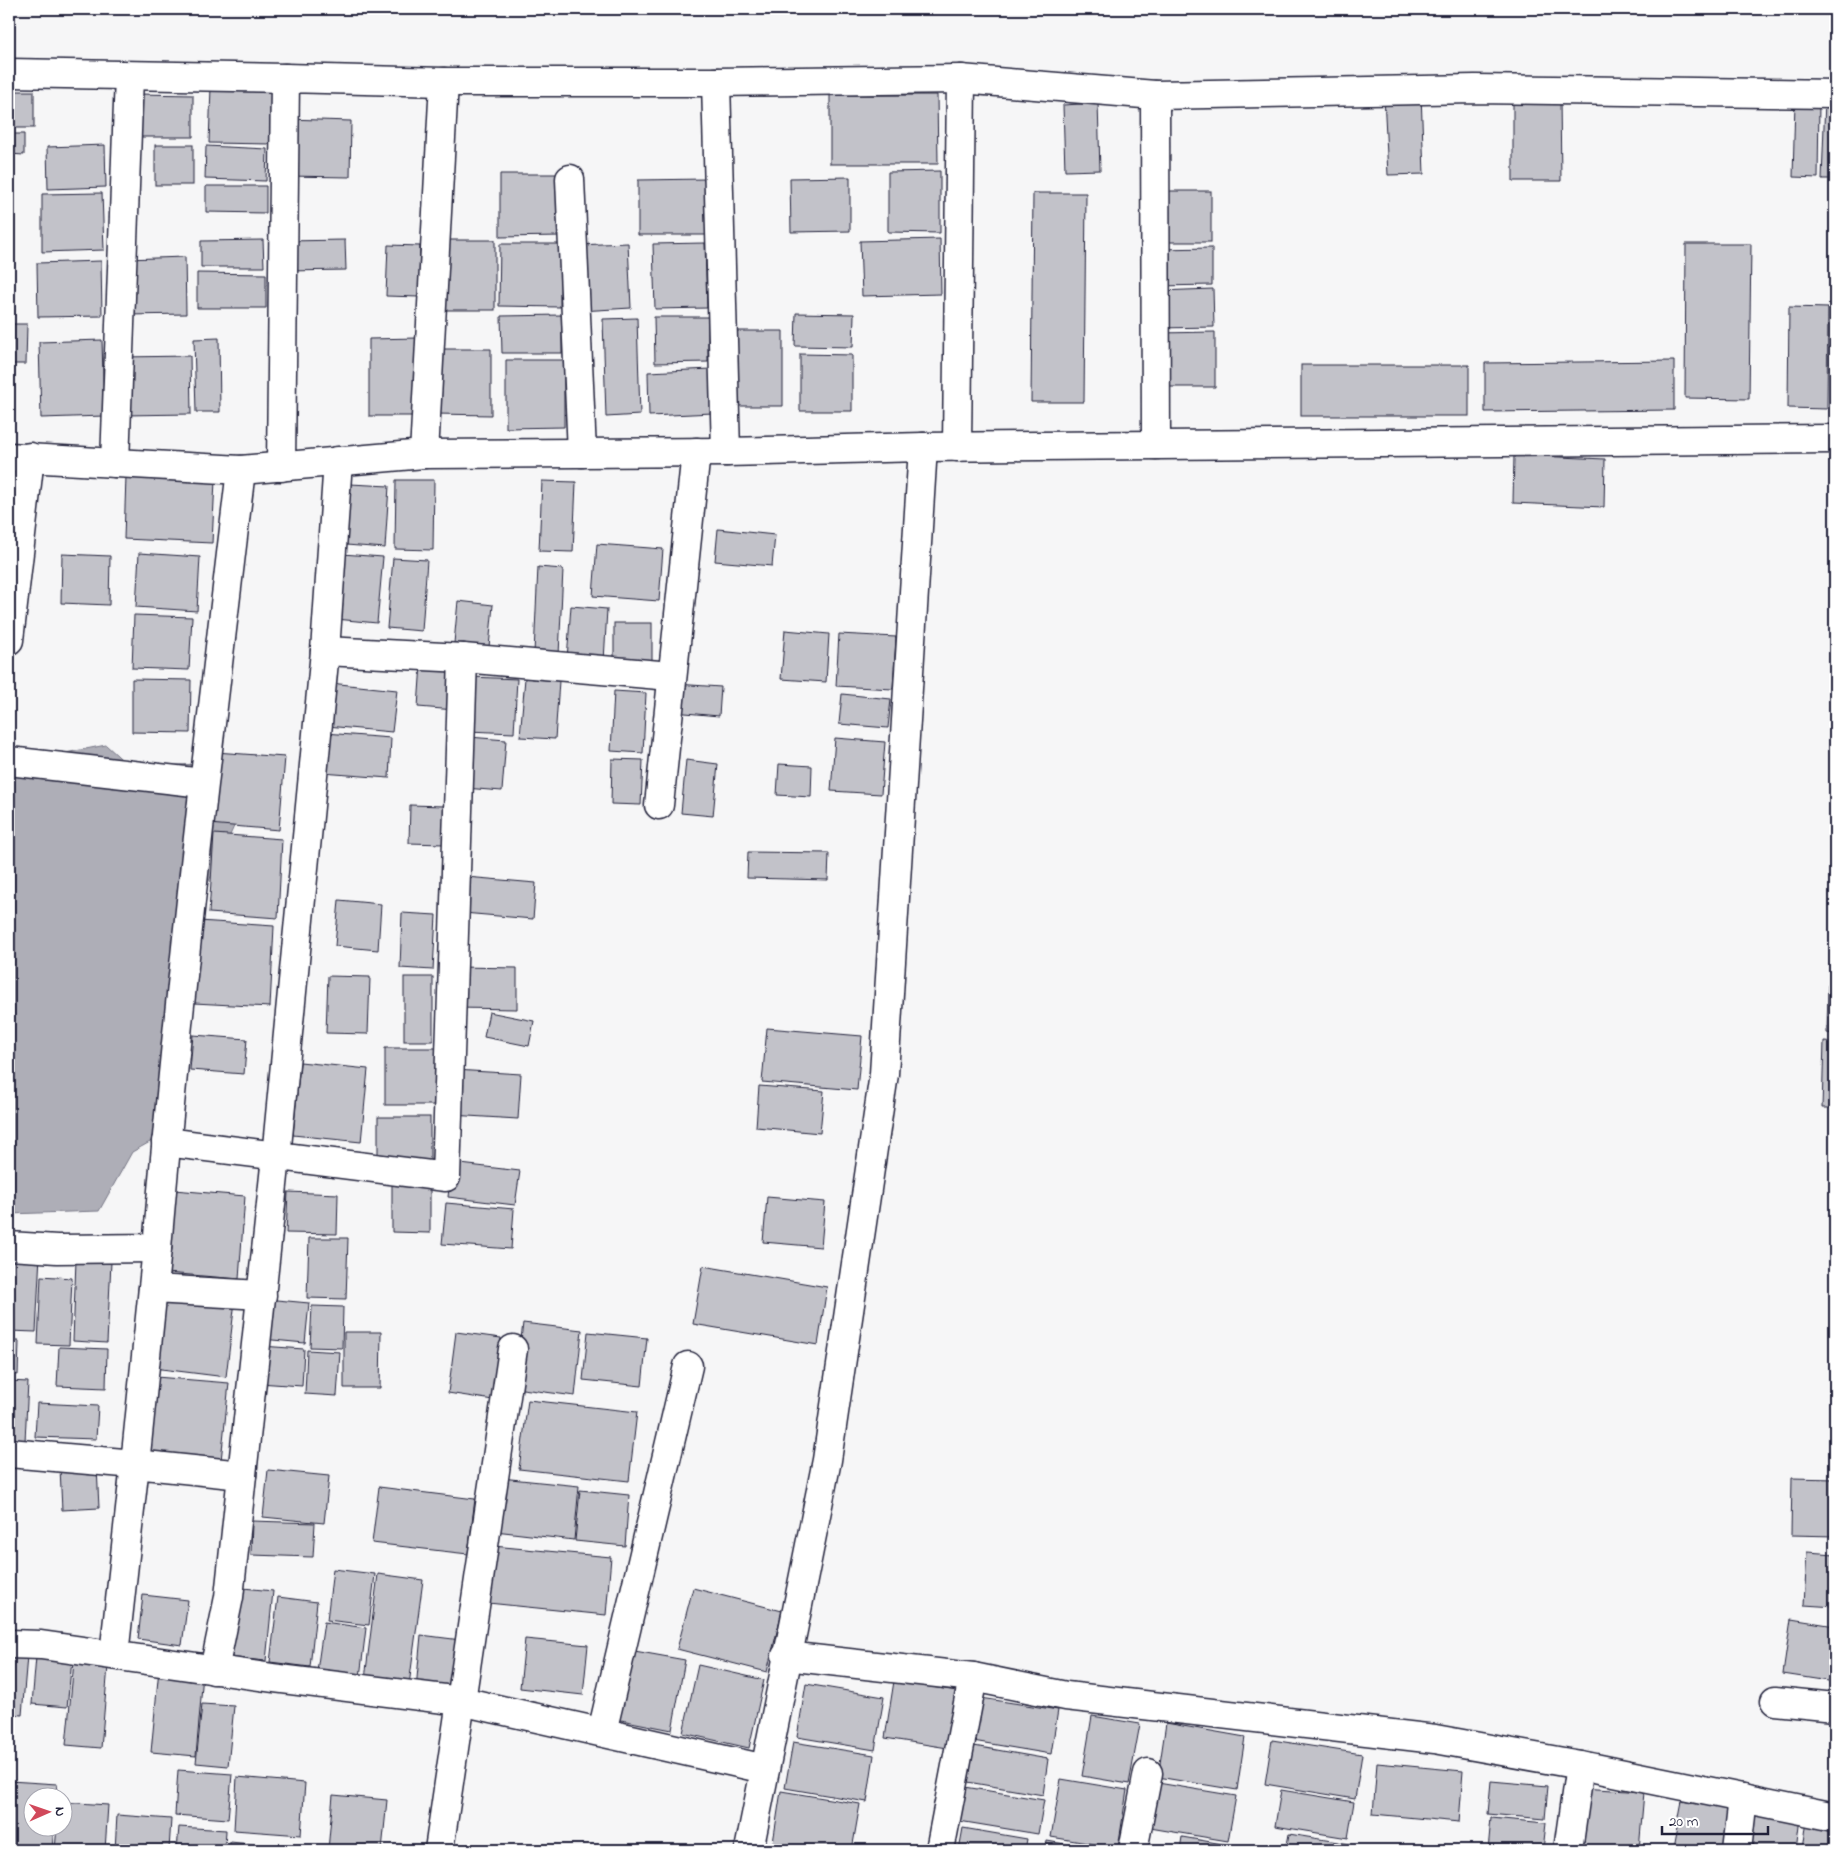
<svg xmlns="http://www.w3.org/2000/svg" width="1844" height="1859" viewBox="0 0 1844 1859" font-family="'Indie Flower',sans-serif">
<rect width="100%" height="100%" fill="#f6f6f7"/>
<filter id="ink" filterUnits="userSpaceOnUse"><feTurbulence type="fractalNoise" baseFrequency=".02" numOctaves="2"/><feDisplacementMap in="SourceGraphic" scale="10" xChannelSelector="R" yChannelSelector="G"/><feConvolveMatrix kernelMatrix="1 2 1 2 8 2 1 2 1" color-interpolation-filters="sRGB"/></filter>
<g filter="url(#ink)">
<!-- water -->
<path fill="#aeaeb7" stroke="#767685" d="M106,745L130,767L200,764L236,822L193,916L171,940L177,1127L132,1152L99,1211L9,1214V764Z"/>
<!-- building -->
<g fill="#c2c2c9" stroke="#22223b">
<path d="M211,87L272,89L271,144L209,143Z"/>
<rect x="9" y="91" width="25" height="37"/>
<path d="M138,94L193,95V137H137Z"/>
<path d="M1421,94L1424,174L1388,175L1384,96Z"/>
<path d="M830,95H937L938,164H830Z"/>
<path d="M1560,98L1561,181H1513V99Z"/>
<path d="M1825,100H1835V179H1822Z"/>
<path d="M1795,101H1819L1818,178L1793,177Z"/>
<path d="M1098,103L1100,170L1065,171L1063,105Z"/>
<path d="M287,119L351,121L350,177L286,176Z"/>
<path d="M9,134H24V155L9,154Z"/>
<path d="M105,145L106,187L48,189L47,147Z"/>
<rect x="155" y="145" width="38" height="40"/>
<path d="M206,146L267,149L266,181L205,179Z"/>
<path d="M940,171V233L888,232V172Z"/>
<path d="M500,174H560L561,236L500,237Z"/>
<path d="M850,177V231L791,232L790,178Z"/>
<path d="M706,179L707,235H638V180Z"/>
<path d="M206,186H266V213L206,212Z"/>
<rect x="1162" y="191" width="49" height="51"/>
<path d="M102,193L104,250L42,252V194Z"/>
<path d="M1033,193H1086L1084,402H1031Z"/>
<path d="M940,239L941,294L862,296L860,241Z"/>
<path d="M263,240L264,267H201V241Z"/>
<path d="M345,240L346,270L287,271L286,241Z"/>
<rect x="440" y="240" width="55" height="70"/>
<path d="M628,243L631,308L580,311L576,245Z"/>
<path d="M705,243L707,308L655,309L653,244Z"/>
<path d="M500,244H561L560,307L499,306Z"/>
<path d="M1686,244H1751L1749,399L1685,398Z"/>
<path d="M388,245L420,246L419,297L386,296Z"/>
<path d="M1212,248V285L1158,286V249Z"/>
<path d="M185,257L186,314L127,315L126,259Z"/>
<path d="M101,261L102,316L38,317L37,263Z"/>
<path d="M197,273L266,274V308H197Z"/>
<path d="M1213,289L1214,327L1159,328V291Z"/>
<path d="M1789,307L1828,308L1827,409L1788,408Z"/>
<path d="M796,313L854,314L853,347L795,346Z"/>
<path d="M562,315V353H502L501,316Z"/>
<path d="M654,317H708V362L655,363Z"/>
<path d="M637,318L640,415L606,417L603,319Z"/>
<path d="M9,324H27L26,364H9Z"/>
<path d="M734,331H783V406H735Z"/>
<path d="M1215,332V387H1160V333Z"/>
<path d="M219,338L220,412H196L194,339Z"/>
<path d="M418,338V416H369V339Z"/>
<path d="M102,340L104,416L41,418L39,342Z"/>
<path d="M436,349H491V415L436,414Z"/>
<path d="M800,354L852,355V411H800Z"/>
<path d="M190,356L191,414L124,415L122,357Z"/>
<path d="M506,360H564V427L506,428Z"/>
<path d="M1674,361V410L1485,412V363Z"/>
<rect x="1301" y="365" width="168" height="51"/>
<path d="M711,369L713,413L649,416L648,372Z"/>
<path d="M1514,455L1605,459L1604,507L1513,503Z"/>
<path d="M126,476L215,480L212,543L124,539Z"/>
<path d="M396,480H434L433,550L395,549Z"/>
<path d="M542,481L576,482L573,552L539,551Z"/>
<path d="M350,484L389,486L385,548L346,545Z"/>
<path d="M718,529L775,535L772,566L715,561Z"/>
<path d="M597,544L663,549L659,601L593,596Z"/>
<path d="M139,553L200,557L197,611L136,607Z"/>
<path d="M62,554L110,556L109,605L61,603Z"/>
<path d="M342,554L383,557L377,623L336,619Z"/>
<path d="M393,558L427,560L422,631L387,628Z"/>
<path d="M538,567L563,569L559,655L534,653Z"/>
<path d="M458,601L493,605L489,647L454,643Z"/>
<path d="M571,606L607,609L604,661L567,659Z"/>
<path d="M134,615L192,617L189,670L132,668Z"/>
<rect x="614" y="623" width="38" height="40"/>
<path d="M785,630L829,634L826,682L781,679Z"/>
<path d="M839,634L896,637L893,689L836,686Z"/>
<path d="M421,664L459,666L455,710L418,707Z"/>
<path d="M471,677L517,679L514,733L468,731Z"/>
<path d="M525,678L559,681L555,739L520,737Z"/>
<path d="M132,679L191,680L190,733L132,732Z"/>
<path d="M330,683L397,690L392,732L327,726Z"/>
<path d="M676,684L721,687L719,716L674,712Z"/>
<path d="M614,691L646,693L643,753L611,751Z"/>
<path d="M842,694L891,699L888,728L839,724Z"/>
<path d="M325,733L391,738L389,778L322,773Z"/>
<path d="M469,737L506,740L502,791L465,788Z"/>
<path d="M835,738L885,742L881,794L831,791Z"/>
<path d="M215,752L285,757L279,830L209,824Z"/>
<path d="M612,759L643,760L641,805L611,804Z"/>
<path d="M686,760L718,764L713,816L681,813Z"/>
<path d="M779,764L812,766L811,797L777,795Z"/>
<path d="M410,805L444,806L443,844L409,843Z"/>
<path d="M214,834L282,839L278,918L209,913Z"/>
<path d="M748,852L829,853L828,880L747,878Z"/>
<path d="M466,877L536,883L533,919L463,913Z"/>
<path d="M339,900L381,904L378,950L335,946Z"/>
<path d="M402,913L436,915L433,970L400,968Z"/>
<path d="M199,921L274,926L270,1007L194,1003Z"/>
<path d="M458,967L517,968V1009L457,1008Z"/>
<path d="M328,976L370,977L368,1034L326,1033Z"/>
<rect x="404" y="977" width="29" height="64"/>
<path d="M1828,985H1835V1034L1827,1033Z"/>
<path d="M489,1012L534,1021L529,1046L484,1037Z"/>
<path d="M767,1028L862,1036L857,1090L762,1082Z"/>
<path d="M193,1035L247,1039L244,1074L190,1070Z"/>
<path d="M1824,1041L1835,1042V1108H1822Z"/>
<path d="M385,1048H437L436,1105H385Z"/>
<path d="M300,1062L368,1069L361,1142L293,1135Z"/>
<path d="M455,1070L521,1074L518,1119L451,1115Z"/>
<path d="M759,1086L824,1091L820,1133L756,1127Z"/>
<rect x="378" y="1117" width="52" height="45"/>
<path d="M452,1163L520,1171L515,1205L448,1197Z"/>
<path d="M392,1180H430V1233L392,1232Z"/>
<path d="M162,1189L245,1196L239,1279L155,1272Z"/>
<path d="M288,1192L338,1194L337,1234L286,1233Z"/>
<path d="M767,1197L825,1202L821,1247L763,1242Z"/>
<path d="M446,1203L514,1209L511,1249L442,1244Z"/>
<path d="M309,1238H348L346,1299L307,1298Z"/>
<path d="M12,1253L40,1255L36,1332L9,1331Z"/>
<path d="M76,1260L111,1262L107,1343L73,1341Z"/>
<path d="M703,1266L827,1287L818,1345L693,1324Z"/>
<path d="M41,1276L72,1278L69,1345L38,1344Z"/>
<path d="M162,1292L235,1301L226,1377L153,1368Z"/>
<path d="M266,1299L309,1303L305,1343L262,1339Z"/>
<path d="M312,1306L343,1307L342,1348L310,1347Z"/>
<path d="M523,1323L582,1330L575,1396L515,1388Z"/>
<path d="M344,1332H381L380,1388H344Z"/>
<path d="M456,1332L501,1338L493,1400L448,1393Z"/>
<path d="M588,1332L647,1338L642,1386L583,1380Z"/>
<path d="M9,1341H19L18,1375L9,1374Z"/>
<path d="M261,1346L304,1349L302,1386L259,1383Z"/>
<path d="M59,1347L107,1349L106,1388L57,1386Z"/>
<path d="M307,1350L340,1352L337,1396L305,1394Z"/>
<path d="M156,1377L229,1383L221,1461L149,1454Z"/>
<path d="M9,1381L28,1382L25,1441L9,1440Z"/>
<path d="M528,1400L637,1412L629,1481L519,1469Z"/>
<path d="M37,1403L98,1406L96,1439L35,1437Z"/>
<path d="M97,1467L99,1508L62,1510L60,1468Z"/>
<path d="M268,1470L329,1476L324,1523L263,1517Z"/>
<path d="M501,1478L579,1486L574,1540L495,1531Z"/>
<path d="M1792,1478L1835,1479V1536L1791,1535Z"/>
<path d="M379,1487L475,1499L468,1554L372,1543Z"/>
<path d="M580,1490L629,1495L625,1546L575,1541Z"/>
<path d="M252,1521L315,1523L313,1557L251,1555Z"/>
<path d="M493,1546L611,1557L606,1615L488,1603Z"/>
<path d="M1807,1552L1835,1554V1607L1804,1605Z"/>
<path d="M333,1569L375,1574L369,1625L327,1620Z"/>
<path d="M378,1574L423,1580L409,1685L365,1679Z"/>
<path d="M9,1582H12L9,1636Z"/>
<path d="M233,1587L273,1591L266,1661L226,1657Z"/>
<path d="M693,1588L782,1611L767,1672L677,1649Z"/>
<path d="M143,1595L188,1600L182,1645L138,1639Z"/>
<path d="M278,1597L317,1602L310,1667L270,1662Z"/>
<path d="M1791,1619L1835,1626V1682L1783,1674Z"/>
<path d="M324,1622L366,1628L360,1677L317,1671Z"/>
<path d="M421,1635L461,1640L455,1693L416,1689Z"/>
<path d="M525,1639L588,1645L583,1695L520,1688Z"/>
<path d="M629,1650L685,1660L672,1730L616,1719Z"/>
<path d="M9,1654L27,1656L22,1715L9,1714Z"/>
<path d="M36,1657L72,1660L67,1707L32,1704Z"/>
<path d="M74,1662L108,1666L101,1748L66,1745Z"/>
<path d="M698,1665L764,1680L749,1748L683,1733Z"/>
<path d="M159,1669L203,1674L196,1756L151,1752Z"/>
<path d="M894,1681L963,1692L954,1749L885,1738Z"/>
<path d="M806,1684L884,1697L875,1750L797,1737Z"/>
<path d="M981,1698L1058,1710L1051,1754L973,1741Z"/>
<path d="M202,1704L234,1706L228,1766L196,1763Z"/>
<path d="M1092,1716L1140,1724L1129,1784L1082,1776Z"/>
<path d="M1166,1723L1245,1737L1237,1790L1158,1777Z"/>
<path d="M1272,1740L1362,1754L1355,1799L1265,1784Z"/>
<path d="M793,1742L874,1755L867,1802L785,1788Z"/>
<path d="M974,1746L1048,1759L1043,1795L968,1782Z"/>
<path d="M1377,1763L1463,1771L1459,1822L1373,1814Z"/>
<path d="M178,1770L232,1774L228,1819L175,1815Z"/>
<path d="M237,1777L305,1783L301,1835L234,1830Z"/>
<path d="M1061,1779L1127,1790L1118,1848L1051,1837Z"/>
<path d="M10,1781L57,1784L56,1796H32V1826H54L52,1850H9Z"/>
<path d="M1491,1781L1548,1786L1545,1819L1488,1814Z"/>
<path d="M1158,1783L1236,1796L1228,1841L1150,1828Z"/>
<path d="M959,1786L1044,1800L1038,1834L953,1820Z"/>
<path d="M1582,1788L1644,1792L1639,1850H1578Z"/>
<path d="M1281,1790L1354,1802L1348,1838L1275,1826Z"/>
<path d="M781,1791L860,1804L852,1850L772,1849Z"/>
<path d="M333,1795L387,1800L382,1850H328Z"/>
<path d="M1682,1801L1737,1811L1731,1850H1683L1673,1848Z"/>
<path d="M62,1802L108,1805L105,1850H55L57,1826H62Z"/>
<path d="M1750,1812L1800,1818L1796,1850H1746Z"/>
<path d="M117,1815L171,1819L169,1850H115Z"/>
<path d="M1491,1818L1546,1823L1543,1850H1488Z"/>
<path d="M1807,1819L1835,1822V1850H1803Z"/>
<path d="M179,1827L226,1830L225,1850H177Z"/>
<path d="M963,1828L1027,1839L1025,1850H959Z"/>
<path d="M1289,1834L1350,1844L1349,1850H1286Z"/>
<path d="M1182,1837L1240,1847L1239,1850H1180Z"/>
<path d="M1047,1841L1100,1850H1046Z"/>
<path d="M230,1842L281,1847V1850H230Z"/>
</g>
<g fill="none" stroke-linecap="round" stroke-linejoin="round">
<defs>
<g id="minor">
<path d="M9,73L285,78"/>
<path d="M716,82L726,452"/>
<path d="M1155,95L1156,445"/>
<path d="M570,179L582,453"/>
<path d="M957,447L961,79"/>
<path d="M424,454L444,82"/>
<path d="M9,457L241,470L424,454L726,452L923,447L1835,439"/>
<path d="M115,463L129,76"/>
<path d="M281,467L285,78L444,82H716L961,79L1155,95L1475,89L1835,94"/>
<path d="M9,640L30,457"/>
<path d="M325,651L463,658L671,676"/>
<path d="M9,761L203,783"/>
<path d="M659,805L696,452"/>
<path d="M166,1142L446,1177L463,658"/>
<path d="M9,1246L57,1249L157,1248C179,988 210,729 241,470"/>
<path d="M153,1289L262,1295"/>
<path d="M9,1453L135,1464L157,1248"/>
<path d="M9,1644L41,1645L273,1678L461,1701L765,1769"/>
<path d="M114,1655L135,1464L242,1475L276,1157L325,651L338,461"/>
<path d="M786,1656L973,1677L1066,1696L1435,1739L1580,1765L1835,1817"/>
<path d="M214,1670L229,1597L242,1475"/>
<path d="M1775,1701L1835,1707"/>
<path d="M602,1732L688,1366"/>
<path d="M439,1850L513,1349"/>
<path d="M749,1850L827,1460L884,1074L923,447"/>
<path d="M940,1850L973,1677"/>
<path d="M1133,1850L1148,1773"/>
<path d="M1568,1850L1580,1765"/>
<path d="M1737,1850L1743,1798"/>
</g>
</defs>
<!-- minor casing -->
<use href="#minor" stroke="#22223b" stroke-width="31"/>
<!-- minor -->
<use href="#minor" stroke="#fff" stroke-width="28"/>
</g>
</g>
<!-- margin -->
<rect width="1844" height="1859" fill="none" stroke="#fff" stroke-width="30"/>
<rect x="15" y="15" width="1814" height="1829" fill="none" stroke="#22223b" stroke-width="2" filter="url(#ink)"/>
<!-- north arrow -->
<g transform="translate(48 1812) rotate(88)"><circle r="24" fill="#ffffff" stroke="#a7a7b1"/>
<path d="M0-4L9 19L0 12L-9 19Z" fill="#d1495b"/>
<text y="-8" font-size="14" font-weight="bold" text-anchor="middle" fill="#22223b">N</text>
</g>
<!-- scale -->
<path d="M1662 1826v8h106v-8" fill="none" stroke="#22223b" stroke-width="2.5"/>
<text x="1669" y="1826" font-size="15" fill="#22223b" stroke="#ffffff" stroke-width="4" paint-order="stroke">20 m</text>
</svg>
